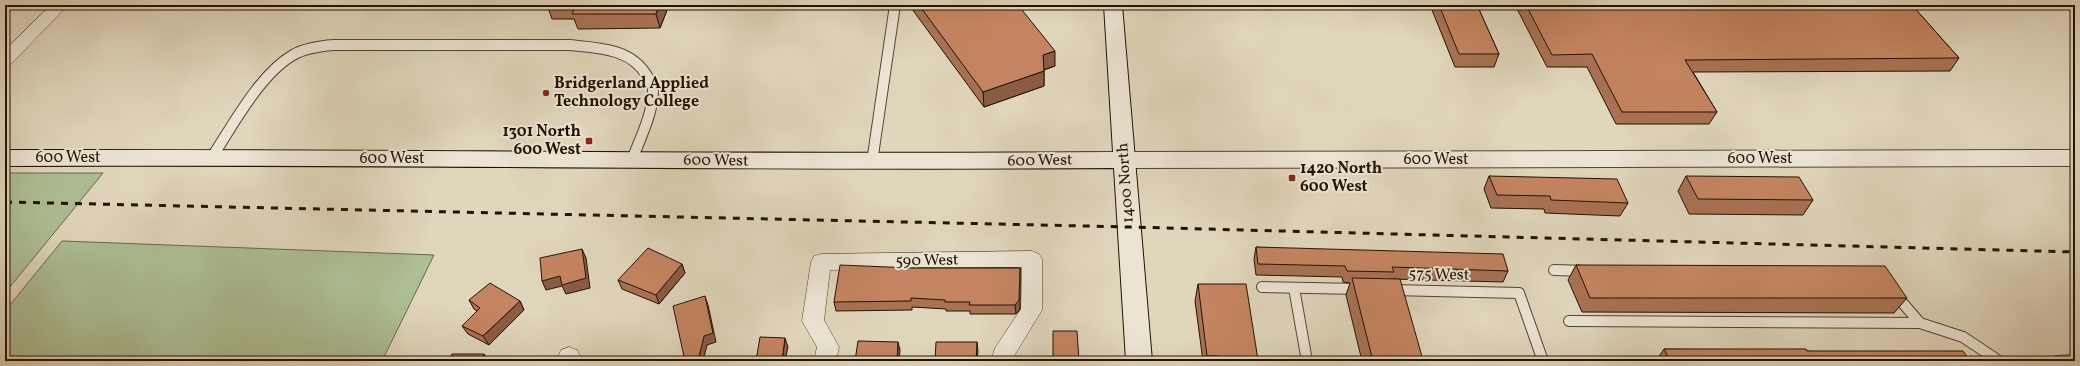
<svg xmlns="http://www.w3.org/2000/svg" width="2080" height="366" viewBox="0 0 2080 366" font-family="Vollkorn,serif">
<rect width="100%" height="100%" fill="#e0d6bc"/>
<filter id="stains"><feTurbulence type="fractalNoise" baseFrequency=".005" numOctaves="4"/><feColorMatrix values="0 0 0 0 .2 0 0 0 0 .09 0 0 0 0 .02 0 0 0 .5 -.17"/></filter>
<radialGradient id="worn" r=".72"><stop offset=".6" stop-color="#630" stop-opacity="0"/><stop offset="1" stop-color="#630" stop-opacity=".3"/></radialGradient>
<!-- green -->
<g fill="#adbf94" stroke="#67694c">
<path d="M5,173H103L5,293Z"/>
<path d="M62,241L434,255L382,361H5V311Z"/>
</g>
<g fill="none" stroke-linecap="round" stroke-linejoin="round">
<defs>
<g id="service">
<path d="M212,157C233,125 260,74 293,55C305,48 320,46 334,45H569C598,48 631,48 647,76C650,81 653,85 653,90C653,114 640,138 632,160"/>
<path d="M872,162L895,5"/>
<path d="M1554,270L1587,271"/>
<path d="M1262,287L1361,289"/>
<path d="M1294,288L1307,361"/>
<path d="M1391,290L1519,293L1543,361"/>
<path d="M1894,293L1920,323"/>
<path d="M1569,321L1920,323L1963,337L1999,361"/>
<path d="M2057,361L2075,360"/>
</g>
<g id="minor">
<path d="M51,5H68L11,64L5,65V50Z"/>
<path d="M1032,251L1039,254L1042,259V310L1014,356L1013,361H991L995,348L1021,309L1022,267L830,270L824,320L839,347L836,361H814L817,347L802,321L811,262L814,256L821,254Z"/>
<path d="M569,347L577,350L580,356L578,361H556L561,350Z"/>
</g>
<path id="tertiary" d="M2075,150V166L1125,168L1117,165L1114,160L1117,155L1125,152Z"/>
<path id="secondary" d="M1104,5H1122L1152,361H1126L1114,168C744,171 375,164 5,166V150C374,149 744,155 1113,152Z"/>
</defs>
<!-- service casing -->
<use href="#service" stroke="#514432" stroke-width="12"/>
<!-- minor casing -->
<use href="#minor" stroke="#514432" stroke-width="1"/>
<!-- tertiary casing -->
<use href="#tertiary" stroke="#514432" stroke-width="2"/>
<!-- secondary casing -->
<use href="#secondary" stroke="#211304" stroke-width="2"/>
<!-- service -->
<use href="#service" stroke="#ebe4d3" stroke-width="10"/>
<!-- minor -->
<use href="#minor" fill="#ebe4d3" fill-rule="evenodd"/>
<!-- tertiary -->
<use href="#tertiary" fill="#ebe4d3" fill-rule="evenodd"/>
<!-- secondary -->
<use href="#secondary" fill="#ebe4d3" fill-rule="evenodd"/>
<!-- rail -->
<path stroke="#211304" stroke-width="3" stroke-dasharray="7 7" stroke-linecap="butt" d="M5,202L1130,227L2075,252"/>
</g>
<!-- wall -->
<g fill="#a97253" stroke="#211304">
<path d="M547,5H669L660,28L578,29L574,19H552Z"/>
<path d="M909,5H1018L1055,66L1044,70V86L984,107Z"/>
<path d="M1430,5H1477L1499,54L1494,67H1455Z"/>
<path d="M1515,5H1912L1959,58L1950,71L1693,72L1717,112L1709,124H1616L1587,67H1547Z"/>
<path d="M1489,176L1628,203L1620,216L1545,213L1544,209L1491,208L1484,189Z"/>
<path d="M1686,176L1813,200L1803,215L1689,214L1678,191Z"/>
<path d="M1256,247L1508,271L1503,282L1391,279L1423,360V361H1362L1346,295L1350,283L1343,282L1342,277L1256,275L1254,259Z"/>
<path d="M682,264L685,273L659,304L622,289L618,280Z"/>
<path d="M1576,265L1907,298L1894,313L1582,312L1568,280Z"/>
<path d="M913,268H1020V309L1016,314H970V311H946V309L912,307V310L836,311L834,302Z"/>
<path d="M1198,284L1258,360L1271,361H1203L1195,301Z"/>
<path d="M2075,299V309L2070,303Z"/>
<path d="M469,300L520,301L524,310L489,345L468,334L462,326L477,311L474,309Z"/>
<path d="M1664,349L1807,351L1970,361H1656Z"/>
</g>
<!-- shaded-wall -->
<g fill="#8a5c44" stroke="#211304">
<path d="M659,5H669L660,28L656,14Z"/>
<path d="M1055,51V66L1043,70V55Z"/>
<path d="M1044,71V86L984,107L983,92Z"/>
<path d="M582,249L586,258L590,288L566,294L562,286L546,290L542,281Z"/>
<path d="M682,264L685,273L659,304L656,295Z"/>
<path d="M1020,268V309L1016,314L1015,305Z"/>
<path d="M705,296L708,305L716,342L707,345L703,361H698L704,336Z"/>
<path d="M520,301L524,310L489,345L483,336Z"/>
<path d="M785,338L788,347L785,361H782Z"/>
<path d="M898,342L900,350L899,361H897Z"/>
<path d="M977,342L978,351L977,361H976Z"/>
<path d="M484,354L488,361H482Z"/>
</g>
<!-- building -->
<g fill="#c58461" stroke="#211304">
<path d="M576,5H659L656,14H572Z"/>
<path d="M919,5H1018L1055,51L1043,55L1044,71L983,92Z"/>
<path d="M1439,5H1477L1499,54H1459Z"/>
<path d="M1526,5H1912L1959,58L1685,60L1717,112H1622L1592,54L1552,55Z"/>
<path d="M1489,176L1617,179L1628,203L1551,200L1550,196L1497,195Z"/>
<path d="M1686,176L1799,177L1813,200L1698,199Z"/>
<path d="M1256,247L1503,254L1508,271L1392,267L1394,272L1347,271L1345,266L1258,264Z"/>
<path d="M648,248L682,264L656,295L618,280Z"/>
<path d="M582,249L586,278L562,285L560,276L542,281L540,258Z"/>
<path d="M840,265L913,268H1020L1019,300L1015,305H969L970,302H945V300L911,298V301L834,302Z"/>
<path d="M1576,265L1885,266L1907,298H1590Z"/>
<path d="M1352,278L1400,279L1423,360H1413V361H1373Z"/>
<path d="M490,283L520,301L483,336L462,326L480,308L469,300Z"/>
<path d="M1198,284H1246L1258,360H1270L1271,361H1220L1219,356H1207Z"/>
<path d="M705,296L713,333L704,336L698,361H685L673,306Z"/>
<path d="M1053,331H1077L1079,361H1053Z"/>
<path d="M760,337L785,338L782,361H756Z"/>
<path d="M858,341L898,342L897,361H855Z"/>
<path d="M936,342H977L976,361H935Z"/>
<path d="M1664,349H1806L1807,351H1963L1970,361H1670Z"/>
<path d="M452,354H484L482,361H449Z"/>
</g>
<!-- markers -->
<g fill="#8f2418" stroke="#ebe4d3" stroke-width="1.5">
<circle cx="546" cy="93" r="4"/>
<rect x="585" y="137" width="8" height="8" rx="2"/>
<rect x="1288" y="174" width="8" height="8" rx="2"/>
</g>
<g text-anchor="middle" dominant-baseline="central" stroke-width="4" stroke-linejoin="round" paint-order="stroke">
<!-- poi labels -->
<g font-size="16" font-weight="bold" fill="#211304" stroke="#ebe4d3" text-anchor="start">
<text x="554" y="84">Bridgerland Applied<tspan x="554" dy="18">Technology College</tspan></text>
<text x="581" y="132" text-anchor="end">1301 North<tspan x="581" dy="18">600 West</tspan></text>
<text x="1300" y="169">1420 North<tspan x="1300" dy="18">600 West</tspan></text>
</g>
<!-- street labels -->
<g font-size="16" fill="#211304" stroke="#ebe4d3">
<text x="68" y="158">600 West</text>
<text x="392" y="159">600 West</text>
<text x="1760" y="159">600 West</text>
<text x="1436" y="160">600 West</text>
<text transform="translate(716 161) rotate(1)">600 West</text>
<text transform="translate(1040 161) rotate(-1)">600 West</text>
<text transform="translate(1126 183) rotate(-94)">1400 North</text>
<text transform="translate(927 261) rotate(-1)">590 West</text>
<text transform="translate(1439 275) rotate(1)">575 West</text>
</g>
</g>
<!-- margin -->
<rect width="2080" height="366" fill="none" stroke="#e0d6bc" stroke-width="20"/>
<rect x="6" y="6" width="2068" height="354" fill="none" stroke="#211304" stroke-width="2"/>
<rect x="10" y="10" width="2060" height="346" fill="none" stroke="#211304"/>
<rect width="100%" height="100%" filter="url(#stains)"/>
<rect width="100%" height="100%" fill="url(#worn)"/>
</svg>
